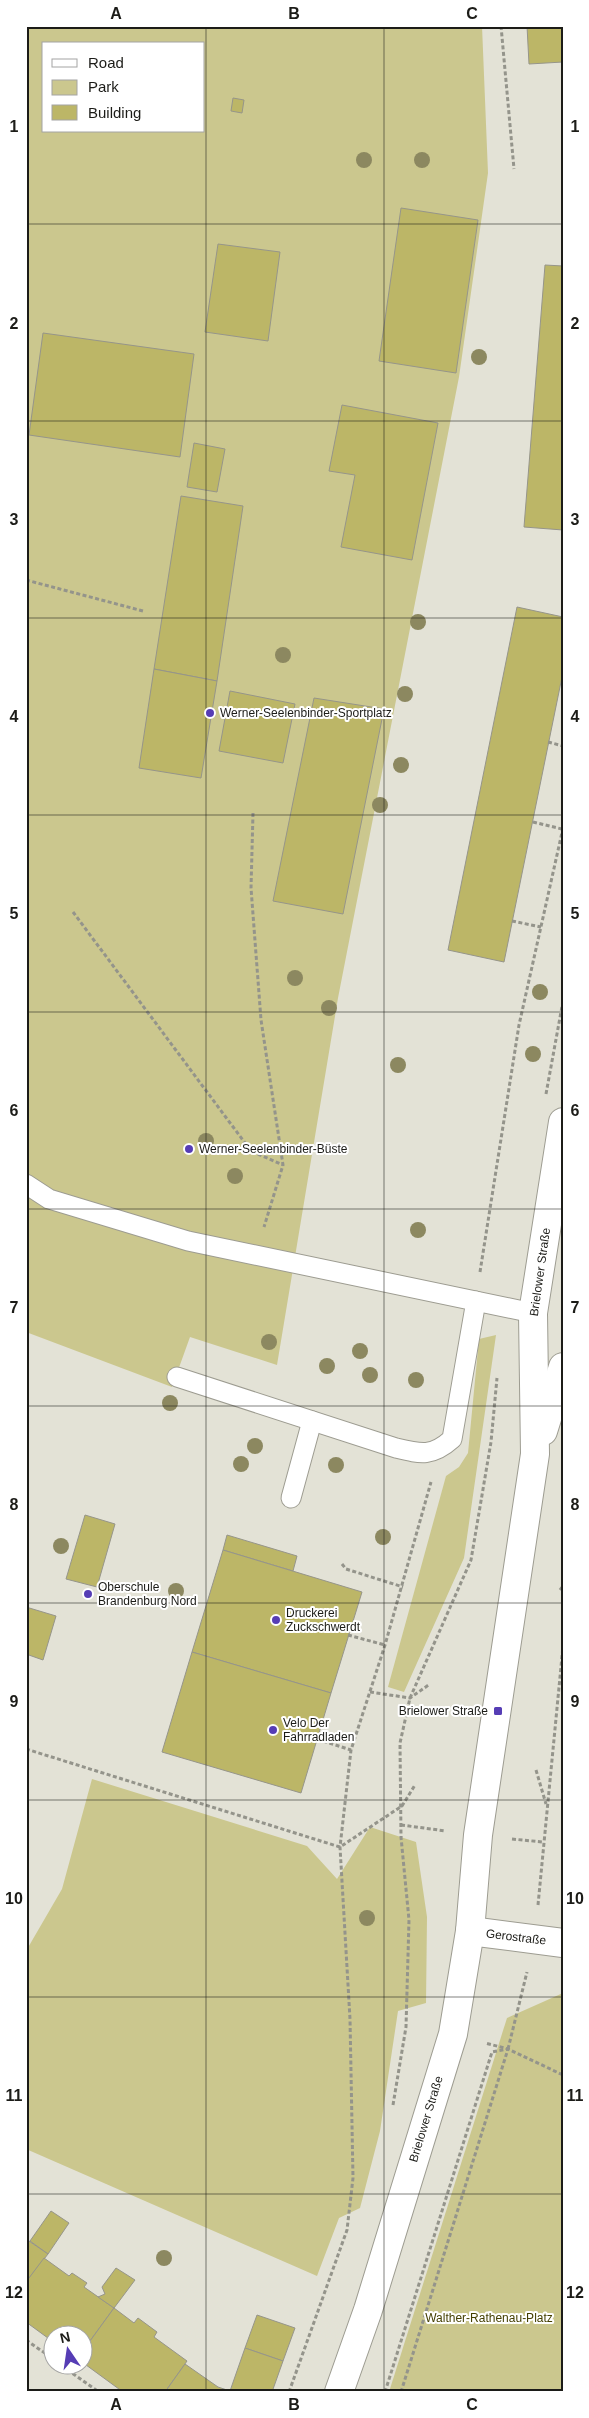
<svg xmlns="http://www.w3.org/2000/svg" width="589" height="2418" viewBox="0 0 589 2418" font-family="Helvetica,sans-serif">
<rect width="100%" height="100%" fill="#e3e2d6"/>
<!-- green -->
<g fill="#cbc78e" fill-rule="evenodd">
<path d="M26,26H482L488,173L459,377L338,998L277,1365L190,1337L172,1387L26,1332ZM44,44H204V131H44Z"/>
<path d="M496,1335L464,1558L404,1692L388,1687L446,1476L459,1467L468,1453L479,1339Z"/>
<path d="M92,1779L307,1846L337,1879L370,1827L416,1842L427,1917L426,2003L398,2011L380,2131L360,2208L339,2218L317,2276L26,2149V1951L62,1889Z"/>
<path d="M563,1993V2392H389L507,2018Z"/>
</g>
<!-- building -->
<g fill="#bcb667" stroke="#96958a">
<path d="M527,26H563V62L529,64Z"/>
<path d="M233,98L244,100L242,113L231,111Z"/>
<path d="M401,208L478,220L456,373L379,361Z"/>
<path d="M218,244L280,252L268,341L205,332Z"/>
<path d="M545,265L563,266V530L524,527Z"/>
<path d="M43,333L194,354L180,457L29,435Z"/>
<path d="M342,405L438,423L412,560L341,547L355,475L329,471Z"/>
<path d="M194,443L225,449L217,492L187,487Z"/>
<path d="M181,496L243,506L217,681L154,669Z"/>
<path d="M517,607L563,617V672L504,962L448,950Z"/>
<path d="M154,669L217,681L201,778L139,768Z"/>
<path d="M230,691L295,704L283,763L219,751Z"/>
<path d="M314,698L384,709L343,914L273,901Z"/>
<path d="M85,1515L115,1524L97,1587L66,1579Z"/>
<path d="M227,1535L297,1556L293,1571L223,1550Z"/>
<path d="M223,1550L362,1592L331,1693L192,1652Z"/>
<path d="M26,1607L56,1616L43,1660L26,1654Z"/>
<path d="M192,1652L331,1693L301,1793L162,1752Z"/>
<path d="M51,2211L69,2223L48,2254L30,2241Z"/>
<path d="M26,2239L48,2254L26,2282Z"/>
<path d="M44,2258L69,2276L72,2273L87,2283L84,2287L114,2308L82,2352V2336H52V2341L26,2322V2282Z"/>
<path d="M116,2268L135,2280L114,2308L98,2297L105,2294L102,2287Z"/>
<path d="M114,2308L134,2323L138,2318L157,2332L154,2337L187,2361L165,2392H123L82,2362V2352Z"/>
<path d="M257,2315L295,2328L283,2361L245,2348Z"/>
<path d="M245,2348L283,2361L272,2392H165L185,2364L218,2387L230,2391Z"/>
</g>
<g fill="none" stroke-linecap="round" stroke-linejoin="round">
<defs>
<g id="lane">
<path d="M26,1184L49,1199L188,1241L533,1313"/>
<path d="M177,1377L396,1448C421,1454 432,1457 452,1439L476,1301"/>
<path d="M291,1498L312,1421"/>
</g>
<g id="secondary">
<path d="M543,1431L563,1367"/>
<path d="M470,1931L563,1943"/>
<path d="M339,2392L368,2310L453,2034L470,1931L478,1835L535,1454L533,1313L563,1122"/>
</g>
</defs>
<!-- lane casing -->
<use href="#lane" stroke="#9d9c91" stroke-width="21"/>
<!-- secondary casing -->
<use href="#secondary" stroke="#9d9c91" stroke-width="30"/>
<!-- path -->
<g stroke="#94948b" stroke-width="3" stroke-dasharray="4 2.5" stroke-linecap="butt">
<path d="M501,26L514,169"/>
<path d="M26,580L143,611"/>
<path d="M548,742L563,746"/>
<path d="M253,813L251,888L261,1020L283,1165L264,1227"/>
<path d="M533,822L562,829"/>
<path d="M73,912L251,1151L283,1165"/>
<path d="M512,921L541,927"/>
<path d="M546,1094L563,1001"/>
<path d="M480,1272L519,1025L563,828"/>
<path d="M342,1564L346,1569L403,1587"/>
<path d="M560,1590L563,1586"/>
<path d="M348,1635L385,1645"/>
<path d="M370,1692L410,1698L430,1684"/>
<path d="M317,1739L351,1750"/>
<path d="M26,1749L340,1847L402,1806L415,1785"/>
<path d="M536,1770L546,1804"/>
<path d="M401,1825L446,1831"/>
<path d="M512,1839L543,1842"/>
<path d="M538,1905L563,1646"/>
<path d="M508,2049L527,1972"/>
<path d="M393,2105L406,2027L409,1920L401,1837L400,1743L410,1698L471,1560L491,1442L497,1378"/>
<path d="M26,2340L52,2358"/>
<path d="M62,2366L99,2392"/>
<path d="M289,2392L347,2230L353,2178L350,2019L340,1847L351,1750L385,1645L431,1482"/>
<path d="M385,2392L492,2052L508,2049L563,2075"/>
<path d="M401,2392L508,2049L485,2043"/>
</g>
<!-- lane -->
<use href="#lane" stroke="#fff" stroke-width="19"/>
<!-- secondary -->
<use href="#secondary" stroke="#fff" stroke-width="28"/>
</g>
<!-- trees -->
<g fill="#8c8860">
<circle cx="364" cy="160" r="8"/>
<circle cx="422" cy="160" r="8"/>
<circle cx="479" cy="357" r="8"/>
<circle cx="418" cy="622" r="8"/>
<circle cx="283" cy="655" r="8"/>
<circle cx="405" cy="694" r="8"/>
<circle cx="401" cy="765" r="8"/>
<circle cx="380" cy="805" r="8"/>
<circle cx="295" cy="978" r="8"/>
<circle cx="540" cy="992" r="8"/>
<circle cx="329" cy="1008" r="8"/>
<circle cx="533" cy="1054" r="8"/>
<circle cx="398" cy="1065" r="8"/>
<circle cx="206" cy="1141" r="8"/>
<circle cx="235" cy="1176" r="8"/>
<circle cx="418" cy="1230" r="8"/>
<circle cx="269" cy="1342" r="8"/>
<circle cx="360" cy="1351" r="8"/>
<circle cx="327" cy="1366" r="8"/>
<circle cx="370" cy="1375" r="8"/>
<circle cx="416" cy="1380" r="8"/>
<circle cx="170" cy="1403" r="8"/>
<circle cx="255" cy="1446" r="8"/>
<circle cx="241" cy="1464" r="8"/>
<circle cx="336" cy="1465" r="8"/>
<circle cx="383" cy="1537" r="8"/>
<circle cx="61" cy="1546" r="8"/>
<circle cx="176" cy="1591" r="8"/>
<circle cx="367" cy="1918" r="8"/>
<circle cx="164" cy="2258" r="8"/>
</g>
<!-- grid -->
<path fill="none" stroke="#1c1c18" stroke-width="1" stroke-opacity="0.55" d="M206,26V2392M384,26V2392M26,224H563M26,421H563M26,618H563M26,815H563M26,1012H563M26,1209H563M26,1406H563M26,1603H563M26,1800H563M26,1997H563M26,2194H563"/>
<!-- markers -->
<g fill="#563db5" stroke="#fff" stroke-width="2">
<circle cx="210" cy="713" r="5"/>
<circle cx="189" cy="1149" r="5"/>
<circle cx="88" cy="1594" r="5"/>
<circle cx="276" cy="1620" r="5"/>
<rect x="493" y="1706" width="10" height="10" rx="2.5"/>
<circle cx="273" cy="1730" r="5"/>
</g>
<g text-anchor="middle" dominant-baseline="central" stroke-width="4" stroke-linejoin="round" paint-order="stroke">
<!-- poi labels -->
<g font-size="12" fill="#1c1c18" stroke="#fff" text-anchor="start">
<text x="220" y="713">Werner-Seelenbinder-Sportplatz</text>
<text x="199" y="1149">Werner-Seelenbinder-Büste</text>
<text x="98" y="1587">Oberschule<tspan x="98" dy="14">Brandenburg Nord</tspan></text>
<text x="286" y="1613">Druckerei<tspan x="286" dy="14">Zuckschwerdt</tspan></text>
<text x="488" y="1711" text-anchor="end">Brielower Straße</text>
<text x="283" y="1723">Velo Der<tspan x="283" dy="14">Fahrradladen</tspan></text>
</g>
<!-- street labels -->
<g font-size="12" fill="#1c1c18" stroke="#fff">
<text transform="translate(540 1272) rotate(-82)">Brielower Straße</text>
<text transform="translate(516 1937) rotate(7)">Gerostraße</text>
<text transform="translate(426 2119) rotate(-73)">Brielower Straße</text>
</g>
<!-- park labels -->
<g font-size="12" fill="#443f00" stroke="#fff">
<text x="489" y="2318">Walther-Rathenau-Platz</text>
</g>
</g>
<!-- border -->
<rect width="589" height="2418" fill="none" stroke="#ffffff" stroke-width="55"/>
<!-- legend -->
<rect x="42" y="42" width="162" height="90" fill="#ffffff" stroke="#a4a4a3"/>
<rect x="52" y="59" width="25" height="8" fill="#ffffff" stroke="#a4a4a3"/>
<text x="88" y="68" font-size="15" fill="#1c1c18">Road</text>
<rect x="52" y="80" width="25" height="15" fill="#cbc78e" stroke="#a4a4a3"/>
<text x="88" y="92" font-size="15" fill="#1c1c18">Park</text>
<rect x="52" y="105" width="25" height="15" fill="#bcb667" stroke="#a4a4a3"/>
<text x="88" y="118" font-size="15" fill="#1c1c18">Building</text>
<!-- north arrow -->
<g transform="translate(68 2350) rotate(347)"><circle r="24" fill="#ffffff" stroke="#a4a4a3"/>
<path d="M0-4L9 19L0 12L-9 19Z" fill="#563db5"/>
<text y="-8" font-size="14" font-weight="bold" text-anchor="middle" fill="#1c1c18">N</text>
</g>
<rect x="28" y="28" width="534" height="2362" fill="none" stroke="#1c1c18" stroke-width="2"/>
<g font-size="16" text-anchor="middle" font-weight="bold" fill="#1c1c18">
<text x="116" y="19">A</text>
<text x="294" y="19">B</text>
<text x="472" y="19">C</text>
<text x="14" y="132">1</text>
<text x="575" y="132">1</text>
<text x="14" y="329">2</text>
<text x="575" y="329">2</text>
<text x="14" y="525">3</text>
<text x="575" y="525">3</text>
<text x="14" y="722">4</text>
<text x="575" y="722">4</text>
<text x="14" y="919">5</text>
<text x="575" y="919">5</text>
<text x="14" y="1116">6</text>
<text x="575" y="1116">6</text>
<text x="14" y="1313">7</text>
<text x="575" y="1313">7</text>
<text x="14" y="1510">8</text>
<text x="575" y="1510">8</text>
<text x="14" y="1707">9</text>
<text x="575" y="1707">9</text>
<text x="14" y="1904">10</text>
<text x="575" y="1904">10</text>
<text x="14" y="2101">11</text>
<text x="575" y="2101">11</text>
<text x="14" y="2298">12</text>
<text x="575" y="2298">12</text>
<text x="116" y="2410">A</text>
<text x="294" y="2410">B</text>
<text x="472" y="2410">C</text>
</g>
</svg>
